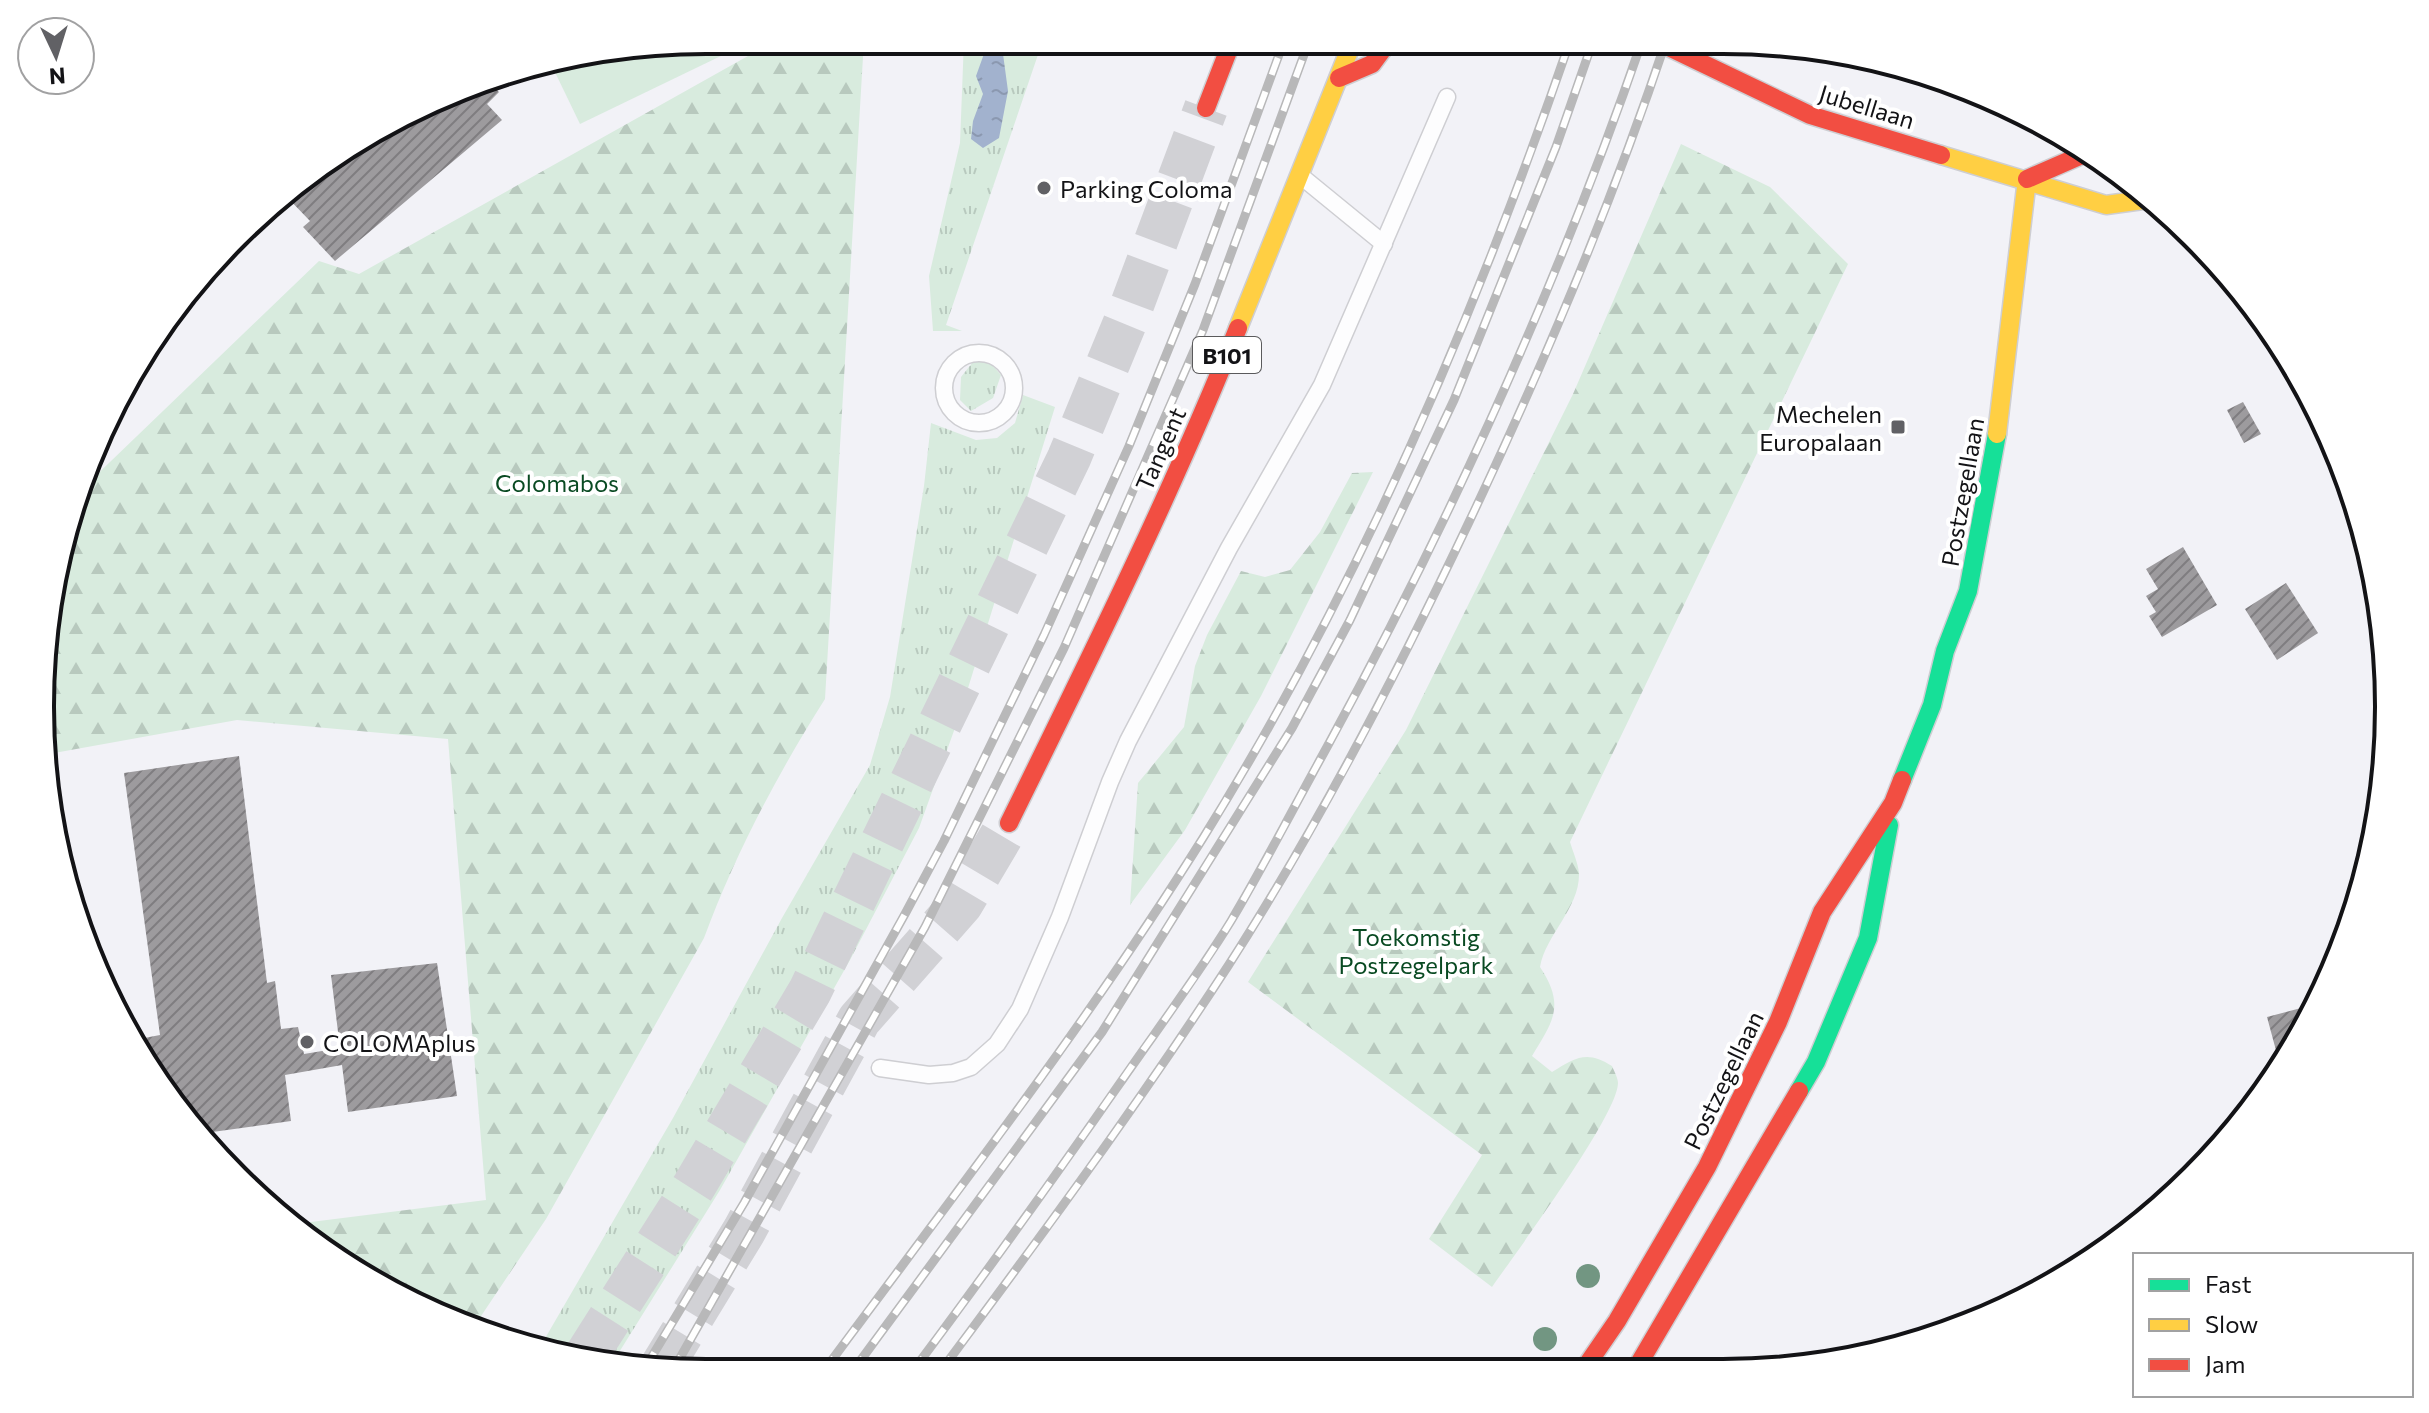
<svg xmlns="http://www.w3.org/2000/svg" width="2429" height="1413" viewBox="0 0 2429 1413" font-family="Commissioner,sans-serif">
<defs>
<pattern id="grass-tufts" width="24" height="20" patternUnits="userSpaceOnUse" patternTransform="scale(2)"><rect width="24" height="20" fill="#d8ebde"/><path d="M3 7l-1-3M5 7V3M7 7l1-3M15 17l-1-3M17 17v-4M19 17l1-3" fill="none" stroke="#b8c9be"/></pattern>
<pattern id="forest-firs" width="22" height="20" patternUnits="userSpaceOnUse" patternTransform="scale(2)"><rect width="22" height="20" fill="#d8ebde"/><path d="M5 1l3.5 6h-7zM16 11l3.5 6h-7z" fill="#b8c9be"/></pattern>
<pattern id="water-ripples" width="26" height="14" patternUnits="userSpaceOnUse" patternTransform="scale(2)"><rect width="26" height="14" fill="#a2b2ce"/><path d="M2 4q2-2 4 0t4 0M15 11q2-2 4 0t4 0" fill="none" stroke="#8b98b0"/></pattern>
<pattern id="building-hatch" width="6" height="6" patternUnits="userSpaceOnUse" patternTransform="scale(2)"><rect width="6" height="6" fill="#9d9b9e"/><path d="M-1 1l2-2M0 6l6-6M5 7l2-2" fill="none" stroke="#7f7d80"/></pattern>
</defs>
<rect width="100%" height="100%" fill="#f2f2f7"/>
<!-- grass -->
<g fill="url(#grass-tufts)">
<path d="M964,40H1043L946,325L962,331H933L929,276L960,143Z"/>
<path d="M976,358L988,360L1001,375L993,398L971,411L960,400L961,377Z"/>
<path d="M1023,395L1055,407L960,714L919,828L850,960L720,1190L613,1362L540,1347L673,1118L782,918L870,765L890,697L924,486L931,423L976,440L997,438L1015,423Z"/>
</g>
<!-- forest -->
<g fill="url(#forest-firs)">
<path d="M799,40H864L825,699C777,775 735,854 704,938L546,1219L473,1328L337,1261L295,1224L486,1200L448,739L237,720L43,755L63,534L84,487L319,261L359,274L766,46Z"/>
<path d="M1681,144L1770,187L1848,264L1570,842C1573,852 1578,863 1579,873C1580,908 1546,934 1540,967C1565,1005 1554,1020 1532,1056L1552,1072C1575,1057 1588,1050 1612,1066C1614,1071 1618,1078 1618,1083C1618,1115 1515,1254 1492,1287L1429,1239L1482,1155L1248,982L1406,730L1573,394Z"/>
<path d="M1373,472L1261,696L1185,830L1130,905L1138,783L1184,727L1195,666L1207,635L1241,571L1265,577L1290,570L1320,532L1352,473Z"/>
</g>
<!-- garden -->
<path fill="#d8ebde" d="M706,40H754L580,124L552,66Z"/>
<!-- water -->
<path fill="url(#water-ripples)" d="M989,40H1026L1019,47L1003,54L1008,91L999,138L983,148L971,139L973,121L983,94L976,76Z"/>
<!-- building -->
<g fill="url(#building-hatch)">
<path d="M486,79L499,92L487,104L502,120L335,261L303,227L310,221L285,195L301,177Z"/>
<path d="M2243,402L2261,434L2244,443L2227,410Z"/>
<path d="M2183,547L2217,605L2162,637L2149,616L2156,612L2146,596L2158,589L2146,569Z"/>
<path d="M2286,583L2318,633L2277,660L2245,609Z"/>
<path d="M239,756L267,983L275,981L281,1029L298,1027L304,1054L340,1048L331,975L437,963L457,1096L348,1112L342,1065L285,1075L291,1121L198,1134L139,1039L160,1035L124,773Z"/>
<path d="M2301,1008L2305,1024L2281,1069L2267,1017Z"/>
</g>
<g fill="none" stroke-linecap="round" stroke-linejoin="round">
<!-- highway-tunnel -->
<g stroke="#d1d1d5" stroke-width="44" stroke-dasharray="44 22" stroke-linecap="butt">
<path d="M586,1356L694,1186L810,991L1069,458L1129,313L1206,108"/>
<path d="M659,1371L744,1231L859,1020L961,904L1009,823"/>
</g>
<defs>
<g id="lane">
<path d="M1302,177L1384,244"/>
<circle cx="979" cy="388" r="35"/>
<path d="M880,1068L929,1075L953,1073L971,1067L997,1044L1020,1009L1060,917L1110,782L1128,741L1229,548L1322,385L1447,97"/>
</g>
<g id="fast">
<path d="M1902,780L1932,705L1945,651L1968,591L1997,434"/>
<path d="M1799,1091L1816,1062L1868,938L1889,825"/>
</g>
<g id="slow">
<path d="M1941,155L2106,205L2150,199"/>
<path d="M1238,328L1353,41"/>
<path d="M1997,434L2027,179"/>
</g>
<g id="jam">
<path d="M1656,41L1810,115L1941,155"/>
<path d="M1339,78L1372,64L1389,41"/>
<path d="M1206,108L1232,41"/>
<path d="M2027,179L2091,151"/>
<path d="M1009,823C1089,660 1170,497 1238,328"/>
<path d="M1582,1372L1617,1321L1707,1167L1778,1022L1822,912L1893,803L1902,780"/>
<path d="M1634,1372L1799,1091"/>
</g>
</defs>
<!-- lane casing -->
<use href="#lane" stroke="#ceced2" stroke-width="19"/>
<!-- fast casing -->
<use href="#fast" stroke="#ceced2" stroke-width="21"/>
<!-- slow casing -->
<use href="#slow" stroke="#ceced2" stroke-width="21"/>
<!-- jam casing -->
<use href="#jam" stroke="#ceced2" stroke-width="21"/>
<!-- lane -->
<use href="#lane" stroke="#fdfdfe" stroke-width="16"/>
<!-- fast -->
<use href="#fast" stroke="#16e098" stroke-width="18"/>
<!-- slow -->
<use href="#slow" stroke="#ffcf43" stroke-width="18"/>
<!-- jam -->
<use href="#jam" stroke="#f24e42" stroke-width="18"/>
<defs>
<g id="rail">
<path d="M645,1368L744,1203L905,914L944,841L1044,635L1129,446L1195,284L1284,41"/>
<path d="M672,1372L925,927L1064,648L1203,330L1309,41"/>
<path d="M823,1372C953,1196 1087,1024 1203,838C1356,592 1476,315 1570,41"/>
<path d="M852,1372L1102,1032L1292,728L1350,620L1454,400L1556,147L1593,41"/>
<path d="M912,1372C983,1277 1051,1182 1118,1086C1156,1031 1196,978 1231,921C1265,864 1295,805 1327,747C1450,521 1558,285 1642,41"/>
<path d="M940,1372C1039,1239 1138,1105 1228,966C1319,825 1397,674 1469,522C1543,366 1611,206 1666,41"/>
</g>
</defs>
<!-- rail casing -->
<use href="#rail" stroke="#b8b8b9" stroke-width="9"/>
<!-- rail -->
<use href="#rail" stroke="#fff" stroke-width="6" stroke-dasharray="18" stroke-linecap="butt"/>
</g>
<!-- trees -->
<g fill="#729682">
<circle cx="1588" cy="1276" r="12"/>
<circle cx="1545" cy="1339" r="12"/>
</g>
<!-- markers -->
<g fill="#616165" stroke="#fff" stroke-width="3">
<circle cx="1044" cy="188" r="8"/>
<rect x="1890" y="419" width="16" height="16" rx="4"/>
<circle cx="307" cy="1042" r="8"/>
</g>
<g text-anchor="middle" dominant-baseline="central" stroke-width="8" stroke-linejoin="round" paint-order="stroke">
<!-- shield labels -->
<rect fill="#fff" stroke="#5a5a5c" stroke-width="2" x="1193" y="337" width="68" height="36" rx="6"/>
<g font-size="22" font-weight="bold" fill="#131316">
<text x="1227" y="355">B101</text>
</g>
<!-- street labels -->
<g font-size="24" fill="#131316" stroke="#fff">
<text transform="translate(1867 106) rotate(17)">Jubellaan</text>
<text transform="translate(1160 449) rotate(-66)">Tangent</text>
<text transform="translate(1962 492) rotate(-80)">Postzegellaan</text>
<text transform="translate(1723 1080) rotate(-64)">Postzegellaan</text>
</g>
<!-- poi labels -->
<g font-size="24" fill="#131316" stroke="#fff" text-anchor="start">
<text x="1060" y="188">Parking Coloma</text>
<text x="1882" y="413" text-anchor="end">Mechelen<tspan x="1882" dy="28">Europalaan</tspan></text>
<text x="323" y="1042">COLOMAplus</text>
</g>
<!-- park labels -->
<g font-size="24" fill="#094a22" stroke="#fff">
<text x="557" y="482">Colomabos</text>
<text x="1416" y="936">Toekomstig<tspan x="1416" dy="28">Postzegelpark</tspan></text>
</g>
</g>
<!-- crop -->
<path d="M0 0H2429V1413H0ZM706 54H1723A652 652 0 0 1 2375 706V707A652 652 0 0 1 1723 1359H706A652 652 0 0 1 54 707V706A652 652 0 0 1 706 54Z" fill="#fff" fill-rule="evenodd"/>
<path fill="none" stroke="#131316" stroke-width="4" d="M706 54H1723A652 652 0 0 1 2375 706V707A652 652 0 0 1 1723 1359H706A652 652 0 0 1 54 707V706A652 652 0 0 1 706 54Z"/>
<!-- legend -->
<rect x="2133" y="1253" width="280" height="144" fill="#ffffff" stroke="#a1a1a2" stroke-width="2"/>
<rect x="2149" y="1279" width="40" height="12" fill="#16e098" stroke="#a1a1a2" stroke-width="2"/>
<text x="2205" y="1293" font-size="24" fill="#131316">Fast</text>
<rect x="2149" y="1319" width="40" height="12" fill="#ffcf43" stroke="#a1a1a2" stroke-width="2"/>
<text x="2205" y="1333" font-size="24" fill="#131316">Slow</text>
<rect x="2149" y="1359" width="40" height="12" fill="#f24e42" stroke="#a1a1a2" stroke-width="2"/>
<text x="2205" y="1373" font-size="24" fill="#131316">Jam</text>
<!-- north arrow -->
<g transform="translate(56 56) rotate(176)"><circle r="38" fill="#ffffff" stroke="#a1a1a2" stroke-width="2"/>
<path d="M0-6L14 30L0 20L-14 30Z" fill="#616165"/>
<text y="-12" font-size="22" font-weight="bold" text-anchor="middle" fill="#131316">N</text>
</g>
</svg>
